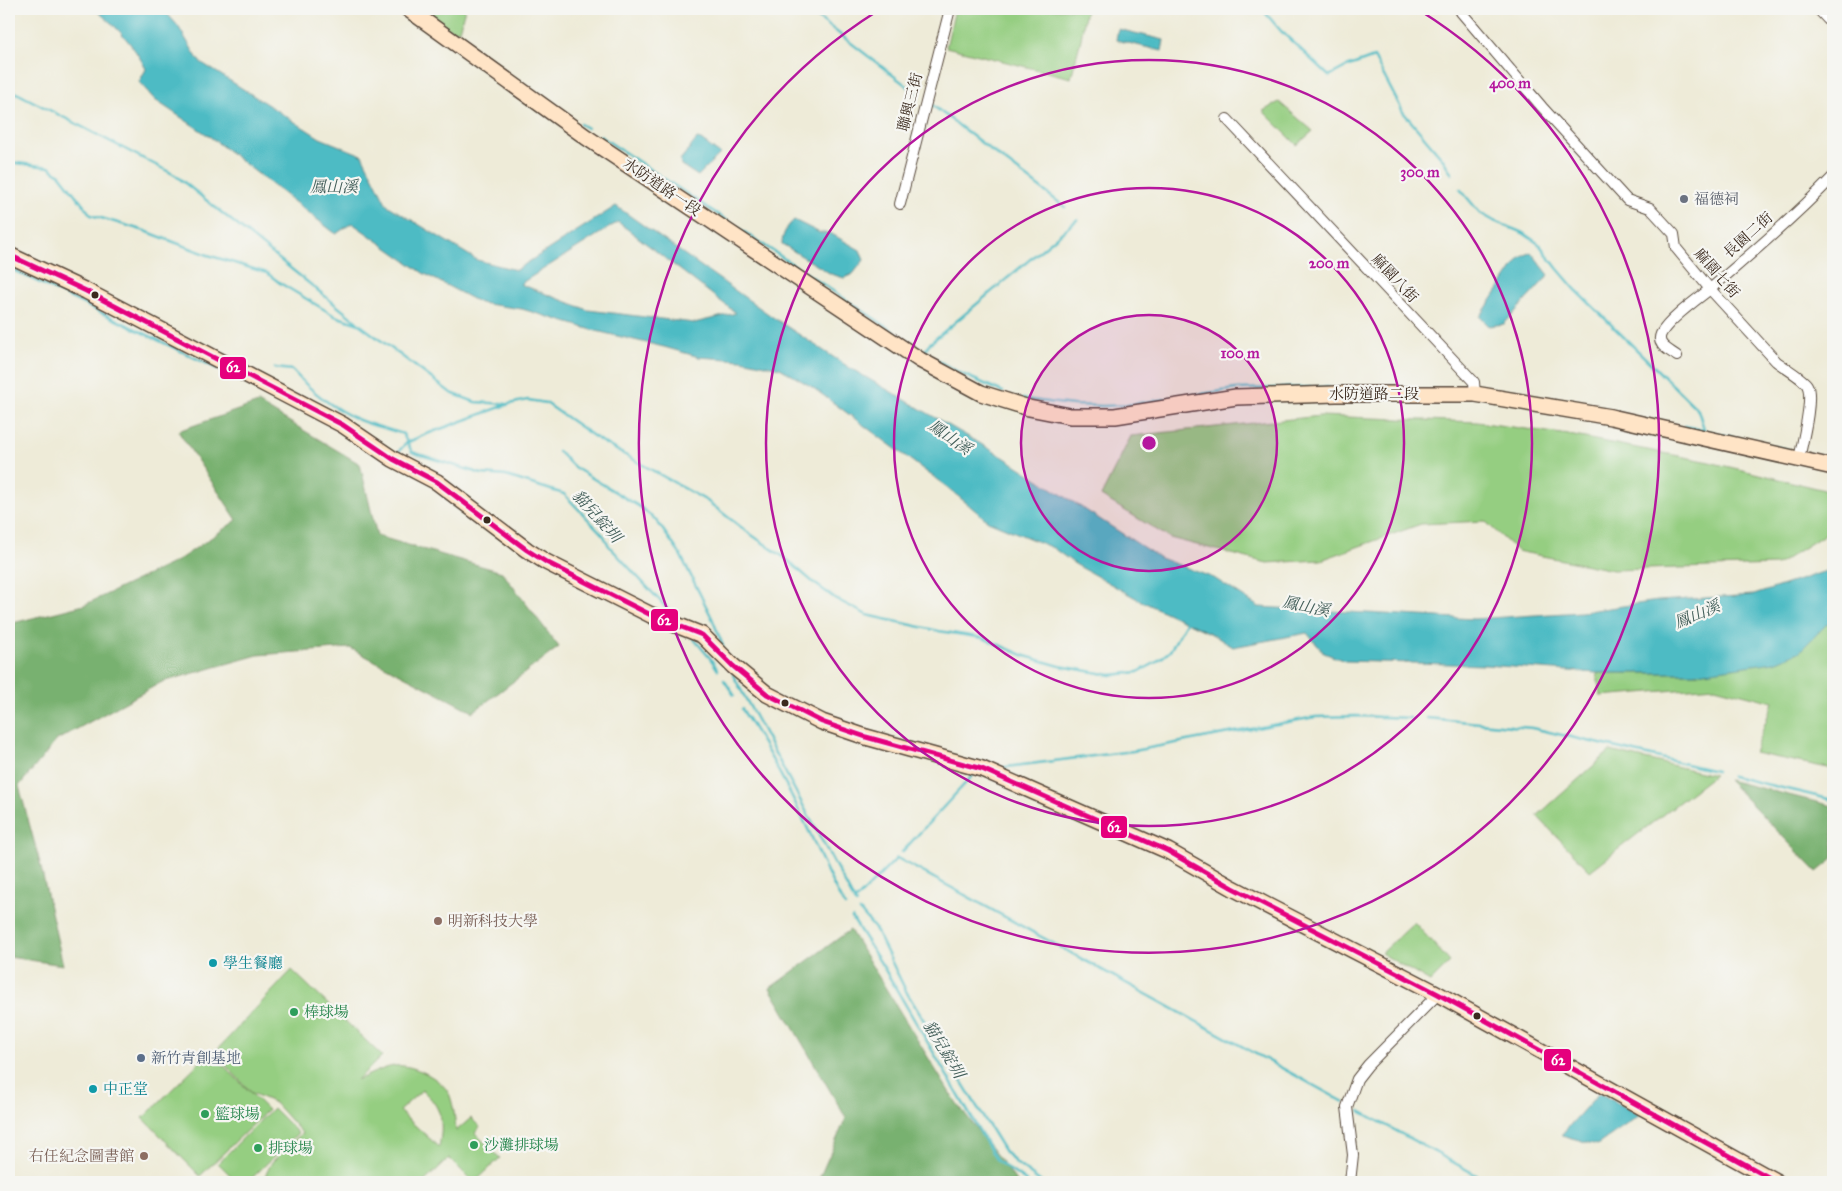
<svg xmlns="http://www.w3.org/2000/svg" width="1842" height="1191" viewBox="0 0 1842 1191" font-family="'IM FELL Great Primer','Noto Serif TC',serif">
<rect width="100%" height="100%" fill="#f6f6f2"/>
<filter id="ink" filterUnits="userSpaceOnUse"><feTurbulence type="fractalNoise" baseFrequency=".02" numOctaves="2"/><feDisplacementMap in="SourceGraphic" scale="10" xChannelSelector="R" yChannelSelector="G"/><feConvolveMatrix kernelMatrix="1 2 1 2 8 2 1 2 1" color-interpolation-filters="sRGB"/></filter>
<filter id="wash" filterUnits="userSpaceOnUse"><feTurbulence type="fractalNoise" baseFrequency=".0096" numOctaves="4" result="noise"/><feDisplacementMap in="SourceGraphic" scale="20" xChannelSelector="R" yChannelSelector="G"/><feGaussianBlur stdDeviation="1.12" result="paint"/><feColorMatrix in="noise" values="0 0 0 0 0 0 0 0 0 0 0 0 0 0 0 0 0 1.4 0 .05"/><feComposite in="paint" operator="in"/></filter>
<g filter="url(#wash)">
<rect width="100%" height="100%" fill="#eeebd8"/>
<!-- green -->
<g fill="#95ce81" stroke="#687c50" fill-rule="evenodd">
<path d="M422,9H465L459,30L454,32Z"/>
<path d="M955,9H1086L1081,39L1071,78L946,47Z"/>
<path d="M1279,102L1313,131L1297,145L1263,111Z"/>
<path d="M1320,416L1477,422L1569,435L1705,461L1833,492V529L1777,565L1613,570L1517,551L1485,521L1421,524L1321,560L1267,563L1170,538L1101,496L1131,436Z"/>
<path d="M1833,618V769L1754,753L1773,702L1715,687L1600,696L1597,673H1698L1799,652Z"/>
<path d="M1610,751L1714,775L1590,871L1537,816Z"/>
<path d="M1414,922L1450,962L1430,982L1381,953Z"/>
<path d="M292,970L382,1056L357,1080C369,1075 382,1068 394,1066C411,1063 444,1079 450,1096C454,1107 455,1119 456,1131L471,1118L480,1127L475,1133L500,1158L475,1182H473L449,1158L424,1182H282L277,1177L275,1182H262L272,1162L302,1133L275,1103L252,1093L214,1053ZM422,1090C442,1107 444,1122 439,1147L399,1111Z"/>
<path d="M210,1052L268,1110L200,1176L143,1118Z"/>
<path d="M273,1108L298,1133L248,1182H237L218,1163Z"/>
</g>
<!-- forest -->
<g fill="#78b16f" stroke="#5a6e46">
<path d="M258,403L360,464L377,536L502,572L559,647L473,712L350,648L258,655L162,682L57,740L19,786L40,863L63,965L9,957V624L84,605L177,561L237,520L178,431Z"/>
<path d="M1728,780L1833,806V859L1817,872Z"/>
<path d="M850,930L953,1098L1017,1182H822L818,1181L846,1118L770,988Z"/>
</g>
<!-- water -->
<g fill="#4dbbc4" stroke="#447271" fill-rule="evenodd">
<path d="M94,9H163L178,26L199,61L320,138L362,155L387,205L477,260L516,270L616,206L774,318L850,368L1005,458L1160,558L1214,578L1259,607L1474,619L1581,612L1658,601L1754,595L1829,570L1833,567V618L1799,652L1774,662L1698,673H1597L1485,665L1345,661L1324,653L1307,633L1233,647L1210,633L1141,601L1075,564L1053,548L988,521L947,487L812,387L780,368L742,360L699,357L664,347L592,330L522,309L480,303L423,273L352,223L336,234L209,136L155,100L139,82L146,69C134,45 116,25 94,9ZM618,222L736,313L694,323L588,310L520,284Z"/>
<path d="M1118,29L1164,40L1162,51L1116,40Z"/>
<path d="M697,139L701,140L720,154L698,176L681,165L680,160Z"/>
<path d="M794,220L820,233H830L860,250L864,260L853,274L844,278L831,274L782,244C782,235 787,226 794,220Z"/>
<path d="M1531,252L1549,275L1504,324L1489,326L1480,317L1519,259Z"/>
<path d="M1599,1093L1640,1115L1597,1145L1561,1135Z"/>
</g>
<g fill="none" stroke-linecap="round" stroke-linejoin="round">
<!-- stream -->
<g stroke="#4dbbc4" stroke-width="2.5">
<path d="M807,9L916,93"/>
<path d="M1262,9L1281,31L1329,76L1344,68L1374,57L1403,112L1442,158L1452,174"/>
<path d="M9,89L175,175L357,322"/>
<path d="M932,105L1065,207"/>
<path d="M580,124L587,128"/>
<path d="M600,136L935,359L960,373L1003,392"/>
<path d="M9,162L49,167L60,175L91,215L145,231L208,255L267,273L280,283L335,316L359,324L451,393L475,402L507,404"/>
<path d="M1460,189L1480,213L1494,221L1523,233L1539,244L1557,268L1575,289L1698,410L1704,429"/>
<path d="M9,268L220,370"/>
<path d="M925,352L928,345L1078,219"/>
<path d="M275,368L292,370C310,390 334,409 359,420C373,426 389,429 403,434L412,452L482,474L506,476L564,494L604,536L609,546L675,617"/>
<path d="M1023,399L1073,405L1103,406L1126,405L1236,389L1328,387"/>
<path d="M1685,426L1789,450"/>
<path d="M399,451L406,443L424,435L509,404L528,400L546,403L602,442L707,501L746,531L785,558L814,583L836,599L867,615L939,631L983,638L1025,656L1060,666L1111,675L1138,672L1155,663L1170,651L1188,619"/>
<path d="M558,451L574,467L640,507L656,520L680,554L712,618L723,646"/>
<path d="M693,638L710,658L718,670"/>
<path d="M733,675L856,904"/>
<path d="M724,680L734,695"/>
<path d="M742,709C765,746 787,784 805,823C819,851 828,879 845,906"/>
<path d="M1427,718L1532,728L1716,771"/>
<path d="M998,768L1133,751L1315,717L1356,716L1410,718"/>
<path d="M1732,776L1833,800"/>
<path d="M902,852L973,775"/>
<path d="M854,902L897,858L1344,1102"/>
<path d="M860,911L876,930L907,993L1005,1152L1017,1164L1041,1182"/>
<path d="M852,918L884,968L997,1161L1027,1182"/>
<path d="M1360,1111L1489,1182"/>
<path d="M1782,1177L1804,1181H1833"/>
</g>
</g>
</g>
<g filter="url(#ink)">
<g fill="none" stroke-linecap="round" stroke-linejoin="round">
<defs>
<g id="street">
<path d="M1462,9L1461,12L1542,107L1627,200L1650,208L1674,234L1676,248L1710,289L1776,361C1783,367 1803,378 1807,385C1814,397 1802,444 1799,459"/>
<path d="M1818,9L1833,25"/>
<path d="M1227,119L1474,382L1475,394"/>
<path d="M900,204L950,9"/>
<path d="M1677,356C1669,350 1656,345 1661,334C1668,320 1696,300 1709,290C1751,254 1794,217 1833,177"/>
<path d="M1350,1182L1353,1155L1347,1107L1357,1079L1368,1065L1438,994"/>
</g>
<g id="secondary">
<path d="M408,9L586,137L920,360L981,393L1029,408L1070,416H1115L1236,397L1336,394H1475L1611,417L1833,467"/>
<path d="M9,255L86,291L343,425L393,459L437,482L527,550L546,562L651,615L702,635L733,666L767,694L822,722L866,737L982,769L1168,851L1233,888L1438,994L1777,1182"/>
</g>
</defs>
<!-- street casing -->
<use href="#street" stroke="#56473a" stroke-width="12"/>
<!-- secondary casing -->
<use href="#secondary" stroke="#56473a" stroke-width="18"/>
<!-- street -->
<use href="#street" stroke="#fff" stroke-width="10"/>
<!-- secondary -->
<use href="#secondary" stroke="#ffe4c6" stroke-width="15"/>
<defs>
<path id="bus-1" d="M9,255L86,291L343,425L393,459L437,482L527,550L546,562L651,615L702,635L733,666L767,694L822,722L866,737L982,769L1168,851L1233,888L1438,994L1777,1182"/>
</defs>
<!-- bus-1 casing -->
<use href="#bus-1" stroke="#f6f6f2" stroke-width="9"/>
<!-- bus-1 -->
<use href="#bus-1" stroke="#e5007d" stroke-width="5"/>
</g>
</g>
<!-- distance rings -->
<circle cx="1149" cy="443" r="128" fill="#b5179e" fill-opacity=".12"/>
<g fill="none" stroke="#b5179e" stroke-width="2.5">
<circle cx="1149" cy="443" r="128"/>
<circle cx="1149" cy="443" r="255"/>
<circle cx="1149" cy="443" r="383"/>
<path d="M1419 10A510 510 0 1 1 879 10"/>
</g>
<!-- markers -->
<circle fill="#6b7280" stroke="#f6f6f2" stroke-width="2" cx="1684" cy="199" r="5"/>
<g fill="#3b2a1e" stroke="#f6f6f2" stroke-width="2">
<circle cx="95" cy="295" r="4.5"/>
<circle cx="487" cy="520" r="4.5"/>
<circle cx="785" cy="703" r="4.5"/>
<circle cx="1477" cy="1016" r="4.5"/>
</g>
<g fill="#8d6e63" stroke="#f6f6f2" stroke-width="2">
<circle cx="438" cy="921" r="5"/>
<circle cx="144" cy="1156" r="5"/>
</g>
<g fill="#0f9aa8" stroke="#f6f6f2" stroke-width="2">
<circle cx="213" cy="963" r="5"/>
<circle cx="93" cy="1089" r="5"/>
</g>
<g fill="#2e9e5b" stroke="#f6f6f2" stroke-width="2">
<circle cx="294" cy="1012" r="5"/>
<circle cx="205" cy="1114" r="5"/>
<circle cx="474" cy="1145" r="5"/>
<circle cx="258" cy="1148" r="5"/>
</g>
<circle fill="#5c6f8a" stroke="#f6f6f2" stroke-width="2" cx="141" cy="1058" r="5"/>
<g text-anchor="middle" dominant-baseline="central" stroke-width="4.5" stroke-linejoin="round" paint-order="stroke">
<!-- street labels -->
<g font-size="15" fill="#3b2a1e" stroke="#f6f6f2">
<text transform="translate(910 102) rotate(-76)">聯興三街</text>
<text transform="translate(662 187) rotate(34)">水防道路一段</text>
<text transform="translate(1748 235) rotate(-42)">長園二街</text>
<text transform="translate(1717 273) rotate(49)">麻園七街</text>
<text transform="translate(1395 278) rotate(47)">麻園八街</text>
<text x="1374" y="394">水防道路二段</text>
</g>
<!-- worship labels -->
<g font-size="15" fill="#5b616d" stroke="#f6f6f2" text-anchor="start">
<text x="1694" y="199">福德祠</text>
</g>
<!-- education labels -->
<g font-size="15" fill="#785e54" stroke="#f6f6f2" text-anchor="start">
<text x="448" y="921">明新科技大學</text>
<text x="134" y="1156" text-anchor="end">右任紀念圖書館</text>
</g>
<!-- culture labels -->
<g font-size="15" fill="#0d838f" stroke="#f6f6f2" text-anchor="start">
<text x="223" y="963">學生餐廳</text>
<text x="103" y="1089">中正堂</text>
</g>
<!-- leisure labels -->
<g font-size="15" fill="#27864d" stroke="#f6f6f2" text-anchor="start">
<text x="304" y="1012">棒球場</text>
<text x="215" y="1114">籃球場</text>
<text x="484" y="1145">沙灘排球場</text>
<text x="268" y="1148">排球場</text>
</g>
<!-- service labels -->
<g font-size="15" fill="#4e5e75" stroke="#f6f6f2" text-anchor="start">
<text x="151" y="1058">新竹青創基地</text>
</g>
<!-- water labels -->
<g font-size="16" font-style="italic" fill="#415d58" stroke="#f6f6f2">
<text x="334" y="186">鳳山溪</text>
<text transform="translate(950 437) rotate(35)">鳳山溪</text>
<text transform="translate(597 516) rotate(48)">貓兒錠圳</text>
<text transform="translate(1306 606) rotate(12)">鳳山溪</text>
<text transform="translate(1697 614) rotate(-23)">鳳山溪</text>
<text transform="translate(944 1049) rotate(59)">貓兒錠圳</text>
</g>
</g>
<circle cx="1149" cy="443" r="8" fill="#b5179e" stroke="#f6f6f2" stroke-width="2.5"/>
<g font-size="15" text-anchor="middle" font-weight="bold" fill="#b5179e" stroke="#f6f6f2" stroke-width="4.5" stroke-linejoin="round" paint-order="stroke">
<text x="1510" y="88">400 m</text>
<text x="1420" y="177">300 m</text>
<text x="1329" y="268">200 m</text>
<text x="1240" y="358">100 m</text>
</g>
<g stroke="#f6f6f2" stroke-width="2">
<rect x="219" y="356" width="28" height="24" rx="5" fill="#e5007d"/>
<rect x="650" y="608" width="29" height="24" rx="5" fill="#e5007d"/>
<rect x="1100" y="815" width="28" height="24" rx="5" fill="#e5007d"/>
<rect x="1543" y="1048" width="29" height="24" rx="5" fill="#e5007d"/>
</g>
<g font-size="14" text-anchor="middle" font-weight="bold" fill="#fff">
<text x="233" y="372">62</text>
<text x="664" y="625">62</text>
<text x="1114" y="832">62</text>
<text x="1558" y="1065">62</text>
</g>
<!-- margin -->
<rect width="1842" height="1191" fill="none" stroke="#f6f6f2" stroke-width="30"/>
</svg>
